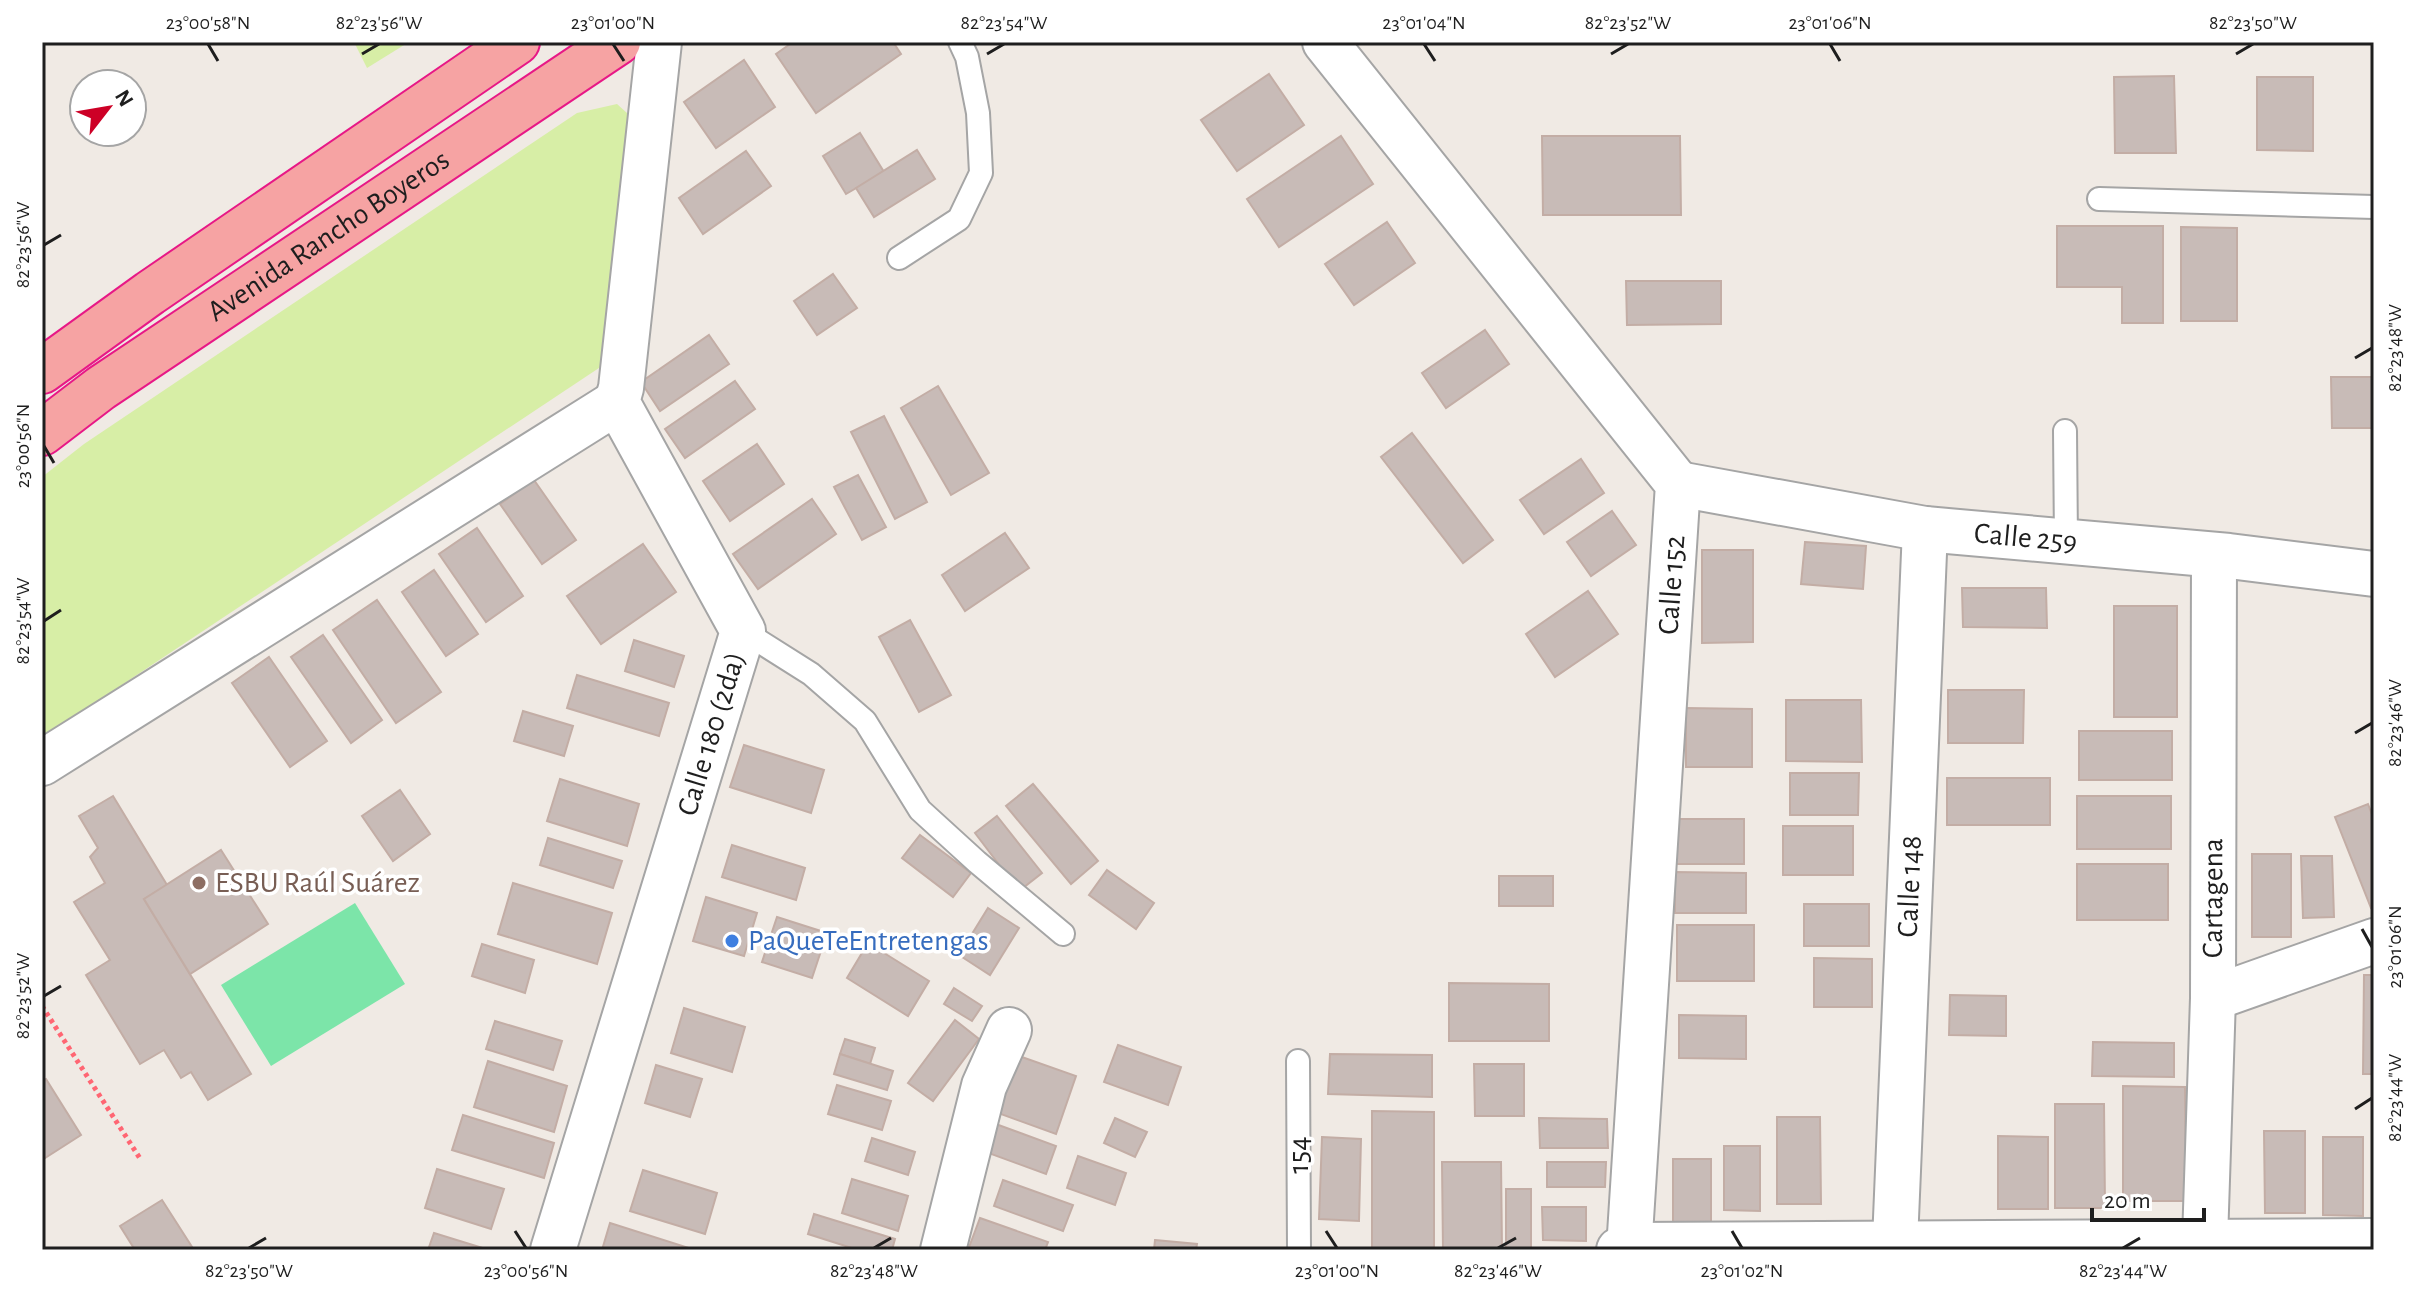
<svg xmlns="http://www.w3.org/2000/svg" width="2416" height="1292" viewBox="0 0 2416 1292" font-family="'Alegreya Sans',sans-serif">
<rect width="100%" height="100%" fill="#f0eae4"/>
<!-- grass -->
<g fill="#d7eea6">
<path d="M354,42H409L367,68Z"/>
<path d="M617,104L627,113L636,131L602,366L42,738V477L84,444L577,113Z"/>
</g>
<!-- pitch -->
<path fill="#7ce5a9" d="M355,903L405,984L271,1066L221,985Z"/>
<!-- building -->
<g fill="#c8bbb7" stroke="#c3ada5" stroke-width="2">
<path d="M793,42H893L901,54L816,113L776,54Z"/>
<path d="M744,60L775,107L716,148L684,102Z"/>
<path d="M1269,74L1304,125L1237,171L1201,120Z"/>
<path d="M2174,76L2176,153H2115L2114,77Z"/>
<path d="M2257,77H2313V151L2257,150Z"/>
<path d="M860,133L884,172L846,194L823,156Z"/>
<path d="M1341,136L1373,184L1279,247L1247,199Z"/>
<path d="M1542,136H1680L1681,215H1543Z"/>
<path d="M917,150L935,179L874,217L856,188Z"/>
<path d="M746,151L771,186L703,234L679,198Z"/>
<path d="M1387,222L1415,263L1354,305L1325,264Z"/>
<path d="M2057,226H2163V323H2122V287H2057Z"/>
<path d="M2181,227L2237,228V321H2181Z"/>
<path d="M833,274L857,308L817,335L794,301Z"/>
<path d="M1626,281H1721V324L1627,325Z"/>
<path d="M1485,330L1509,364L1446,408L1422,373Z"/>
<path d="M709,335L729,364L660,411L641,382Z"/>
<path d="M2331,377H2374V428H2332Z"/>
<path d="M735,381L755,409L685,458L665,429Z"/>
<path d="M938,386L989,473L951,495L901,408Z"/>
<path d="M884,416L927,502L895,519L851,432Z"/>
<path d="M1412,433L1493,540L1463,563L1381,457Z"/>
<path d="M757,444L784,484L730,521L703,481Z"/>
<path d="M1581,459L1604,493L1544,534L1520,500Z"/>
<path d="M858,475L886,527L862,540L834,487Z"/>
<path d="M534,480L576,540L542,564L500,504Z"/>
<path d="M812,499L836,534L758,589L733,554Z"/>
<path d="M1612,511L1636,545L1591,576L1567,542Z"/>
<path d="M477,528L523,596L486,622L439,554Z"/>
<path d="M1005,533L1029,568L965,611L942,575Z"/>
<path d="M1805,542L1866,546L1863,589L1801,584Z"/>
<path d="M643,544L676,592L601,644L567,596Z"/>
<path d="M1702,550H1753V642L1702,643Z"/>
<path d="M434,570L478,634L446,656L402,592Z"/>
<path d="M1962,588H2046L2047,628L1963,627Z"/>
<path d="M1588,591L1618,634L1555,677L1526,634Z"/>
<path d="M377,600L441,692L396,723L333,630Z"/>
<rect x="2114" y="606" width="63" height="111"/>
<path d="M910,620L951,695L919,712L879,637Z"/>
<path d="M323,635L382,720L351,743L291,657Z"/>
<path d="M634,640L684,656L674,687L625,671Z"/>
<path d="M269,657L327,741L290,767L232,683Z"/>
<path d="M577,675L669,703L659,736L567,708Z"/>
<path d="M1948,690H2024L2023,743H1948Z"/>
<path d="M1786,700H1861L1862,762L1786,761Z"/>
<path d="M1686,708L1752,709V767H1686Z"/>
<path d="M523,711L573,726L564,756L514,741Z"/>
<rect x="2079" y="731" width="93" height="49"/>
<path d="M744,745L824,770L811,813L730,787Z"/>
<path d="M1790,773H1859L1858,815H1790Z"/>
<rect x="1947" y="778" width="103" height="47"/>
<path d="M560,779L639,804L627,846L547,821Z"/>
<path d="M1033,784L1098,861L1071,884L1006,806Z"/>
<path d="M400,790L430,834L393,861L362,816Z"/>
<path d="M113,796L167,885L144,899L251,1074L208,1100L191,1072L181,1078L164,1050L140,1064L86,975L110,960L74,902L105,883L90,857L98,848L79,816Z"/>
<rect x="2077" y="796" width="94" height="53"/>
<path d="M2368,804L2374,820V907L2371,908L2335,817Z"/>
<path d="M997,816L1042,873L1019,891L975,833Z"/>
<rect x="1671" y="819" width="73" height="45"/>
<rect x="1783" y="826" width="70" height="49"/>
<path d="M920,835L971,873L953,897L902,858Z"/>
<path d="M548,838L622,861L613,888L540,865Z"/>
<path d="M732,845L805,868L796,900L722,877Z"/>
<path d="M221,850L268,924L190,974L144,899Z"/>
<rect x="2252" y="854" width="39" height="83"/>
<path d="M2301,856H2332L2334,917L2303,918Z"/>
<rect x="2077" y="864" width="91" height="56"/>
<path d="M1107,870L1154,903L1136,929L1089,895Z"/>
<path d="M1675,872L1746,873V913H1675Z"/>
<rect x="1499" y="876" width="54" height="30"/>
<path d="M513,883L612,913L597,964L498,934Z"/>
<path d="M706,897L757,913L744,956L693,941Z"/>
<rect x="1804" y="904" width="65" height="42"/>
<path d="M988,908L1019,928L990,975L959,955Z"/>
<path d="M777,917L827,933L812,978L762,962Z"/>
<rect x="1677" y="925" width="77" height="56"/>
<path d="M868,943L929,981L908,1016L847,978Z"/>
<path d="M482,944L534,960L525,993L472,976Z"/>
<path d="M1814,958L1872,959V1007H1814Z"/>
<path d="M2364,975H2374V1074H2363Z"/>
<path d="M1449,983L1549,984V1041H1449Z"/>
<path d="M954,988L982,1006L972,1021L944,1004Z"/>
<path d="M1950,995L2006,996V1036L1949,1035Z"/>
<path d="M684,1008L745,1027L732,1072L671,1053Z"/>
<path d="M1679,1015L1746,1016V1059L1679,1058Z"/>
<path d="M955,1020L979,1039L933,1101L908,1083Z"/>
<path d="M495,1021L562,1041L553,1070L486,1049Z"/>
<path d="M845,1039L875,1048L870,1064L840,1054Z"/>
<path d="M2093,1042L2174,1043V1077L2092,1076Z"/>
<path d="M1118,1045L1181,1067L1168,1105L1104,1082Z"/>
<path d="M840,1054L893,1071L887,1090L834,1074Z"/>
<path d="M1330,1054L1432,1055V1097L1328,1094Z"/>
<path d="M1019,1056L1076,1076L1056,1134L998,1113Z"/>
<path d="M488,1061L567,1086L554,1132L474,1107Z"/>
<path d="M1474,1064H1524V1116H1475Z"/>
<path d="M656,1065L702,1079L690,1117L645,1103Z"/>
<path d="M46,1079L81,1135L42,1160V1081Z"/>
<path d="M837,1085L891,1101L882,1130L828,1114Z"/>
<path d="M2123,1086L2185,1087L2186,1201H2123Z"/>
<path d="M2055,1104H2104L2105,1208H2055Z"/>
<path d="M1372,1111L1434,1112V1250H1372Z"/>
<path d="M463,1115L554,1143L544,1178L452,1150Z"/>
<path d="M1777,1117H1820L1821,1204H1777Z"/>
<path d="M1115,1118L1147,1132L1135,1157L1104,1143Z"/>
<path d="M1539,1118L1607,1119L1608,1148H1540Z"/>
<path d="M993,1123L1056,1146L1046,1174L983,1151Z"/>
<path d="M2264,1131H2305V1213H2265Z"/>
<path d="M1998,1136L2048,1137V1209H1998Z"/>
<path d="M1322,1137L1361,1139L1359,1221L1319,1219Z"/>
<path d="M2323,1137H2363V1216L2323,1215Z"/>
<path d="M872,1138L915,1152L908,1175L865,1161Z"/>
<path d="M1724,1146H1760V1211L1724,1210Z"/>
<path d="M1078,1156L1126,1173L1115,1205L1067,1188Z"/>
<path d="M1673,1159H1711V1231L1673,1232Z"/>
<path d="M1442,1162H1501L1502,1250H1443Z"/>
<path d="M1547,1162H1606L1605,1187H1547Z"/>
<path d="M437,1169L504,1189L491,1229L425,1208Z"/>
<path d="M643,1170L717,1193L705,1234L630,1211Z"/>
<path d="M852,1179L908,1196L898,1231L842,1213Z"/>
<path d="M1003,1180L1073,1205L1063,1231L994,1206Z"/>
<rect x="1506" y="1189" width="25" height="60"/>
<path d="M162,1200L194,1250H135L120,1226Z"/>
<path d="M1542,1207H1586V1241L1543,1240Z"/>
<path d="M814,1214L895,1239L892,1250H858L808,1234Z"/>
<path d="M980,1218L1048,1242L1045,1250H968Z"/>
<path d="M610,1223L689,1248L688,1250H602Z"/>
<path d="M434,1233L489,1250H428Z"/>
<path d="M1155,1240L1197,1244L1196,1250H1154Z"/>
</g>
<g fill="none" stroke-linecap="round" stroke-linejoin="round">
<defs>
<g id="service">
<path d="M2099,199L2374,207"/>
<path d="M899,258L959,219L981,173L978,113L967,57L960,42"/>
<path d="M2065,431L2066,542"/>
<path d="M743,631L811,674L865,721L920,810L977,862L1063,934"/>
<path d="M1298,1061L1299,1250"/>
</g>
<g id="minor">
<path d="M1325,42L1678,484L1629,1250"/>
<path id="s1" d="M1678,484L1925,529L2229,556L2374,574"/>
<path d="M42,763L617,402"/>
<path d="M2213,998L2374,941"/>
<path id="s2" d="M2205,1240L2213,998L2214,555"/>
<path id="s3" d="M1895,1242L1925,529"/>
<path id="s4" d="M553,1250L743,631L617,402L621,388L659,42"/>
<path d="M943,1250L984,1086L1009,1030"/>
<path d="M1619,1250L1629,1245L2374,1241"/>
</g>
<g id="trunk">
<path d="M42,371L150,293L517,42"/>
<path id="s5" d="M42,433L101,388L618,42"/>
</g>
</defs>
<!-- service casing -->
<use href="#service" stroke="#a5a5a5" stroke-width="26"/>
<!-- minor casing -->
<use href="#minor" stroke="#a5a5a5" stroke-width="48"/>
<!-- trunk casing -->
<use href="#trunk" stroke="#e71886" stroke-width="48"/>
<!-- path -->
<path stroke="#ff6673" stroke-width="5" stroke-dasharray="4 4" stroke-linecap="butt" d="M42,1006L141,1160"/>
<!-- service -->
<use href="#service" stroke="#fff" stroke-width="22"/>
<!-- minor -->
<use href="#minor" stroke="#fff" stroke-width="44"/>
<!-- trunk -->
<use href="#trunk" stroke="#f6a3a3" stroke-width="44"/>
</g>
<!-- ticks -->
<path fill="none" stroke="#1e1e1e" stroke-width="3" d="M208,44L218,61M613,44L624,61M1424,44L1435,61M1830,44L1840,61M362,54L379,44M987,54L1004,44M1611,54L1628,44M2236,54L2253,44M44,245L61,235M2355,358L2372,348M44,446L54,463M44,621L61,610M2355,733L2372,723M2362,929L2372,947M44,996L61,986M2355,1109L2372,1098M515,1231L526,1248M1326,1231L1337,1248M1732,1231L1742,1248M249,1248L266,1238M874,1248L891,1238M1498,1248L1516,1238M2123,1248L2140,1238"/>
<!-- markers -->
<circle fill="#8d6e63" stroke="#fff" stroke-width="3" cx="199" cy="883" r="8"/>
<circle fill="#3f7fe0" stroke="#fff" stroke-width="3" cx="732" cy="941" r="8"/>
<g text-anchor="middle" dominant-baseline="central" stroke-width="7" stroke-linejoin="round" paint-order="stroke">
<!-- street labels -->
<g font-size="30" fill="#1e1e1e" stroke="#fff">
<text stroke="none"><textPath href="#s5" startOffset="348">Avenida Rancho Boyeros</textPath></text>
<text stroke="none"><textPath href="#s1" startOffset="352">Calle 259</textPath></text>
<text transform="translate(1672 585) rotate(-86)">Calle 152</text>
<text stroke="none"><textPath href="#s4" startOffset="540">Calle 180 (2da)</textPath></text>
<text stroke="none"><textPath href="#s3" startOffset="356">Calle 148</textPath></text>
<text stroke="none"><textPath href="#s2" startOffset="342">Cartagena</textPath></text>
<text transform="translate(1299 1155) rotate(-90)">154</text>
</g>
<!-- education labels -->
<g font-size="30" fill="#785e54" stroke="#fff" text-anchor="start">
<text x="215" y="883">ESBU Raúl Suárez</text>
</g>
<!-- shop labels -->
<g font-size="30" fill="#366cbe" stroke="#fff" text-anchor="start">
<text x="748" y="941">PaQueTeEntretengas</text>
</g>
</g>
<!-- border -->
<rect width="2416" height="1292" fill="none" stroke="#ffffff" stroke-width="88"/>
<!-- north arrow -->
<g transform="translate(108 108) rotate(59)"><circle r="38" fill="#ffffff" stroke="#a5a5a5" stroke-width="2"/>
<path d="M0-6L14 30L0 20L-14 30Z" fill="#cd0026"/>
<text y="-12" font-size="22" font-weight="bold" text-anchor="middle" fill="#1e1e1e">N</text>
</g>
<!-- scale -->
<path d="M2092 1208v12h112v-12" fill="none" stroke="#1e1e1e" stroke-width="4"/>
<text x="2104" y="1208" font-size="24" fill="#1e1e1e" stroke="#ffffff" stroke-width="6" paint-order="stroke">20 m</text>
<rect x="44" y="44" width="2328" height="1204" fill="none" stroke="#1e1e1e" stroke-width="3"/>
<g font-size="20" text-anchor="middle" fill="#1e1e1e">
<text x="208" y="29">23°00'58"N</text>
<text x="379" y="29">82°23'56"W</text>
<text x="613" y="29">23°01'00"N</text>
<text x="1004" y="29">82°23'54"W</text>
<text x="1424" y="29">23°01'04"N</text>
<text x="1628" y="29">82°23'52"W</text>
<text x="1830" y="29">23°01'06"N</text>
<text x="2253" y="29">82°23'50"W</text>
<text transform="translate(22 245) rotate(-90)" y="7">82°23'56"W</text>
<text transform="translate(2394 348) rotate(-90)" y="7">82°23'48"W</text>
<text transform="translate(22 446) rotate(-90)" y="7">23°00'56"N</text>
<text transform="translate(22 621) rotate(-90)" y="7">82°23'54"W</text>
<text transform="translate(2394 723) rotate(-90)" y="7">82°23'46"W</text>
<text transform="translate(2394 947) rotate(-90)" y="7">23°01'06"N</text>
<text transform="translate(22 996) rotate(-90)" y="7">82°23'52"W</text>
<text transform="translate(2394 1098) rotate(-90)" y="7">82°23'44"W</text>
<text x="249" y="1277">82°23'50"W</text>
<text x="526" y="1277">23°00'56"N</text>
<text x="874" y="1277">82°23'48"W</text>
<text x="1337" y="1277">23°01'00"N</text>
<text x="1498" y="1277">82°23'46"W</text>
<text x="1742" y="1277">23°01'02"N</text>
<text x="2123" y="1277">82°23'44"W</text>
</g>
</svg>
